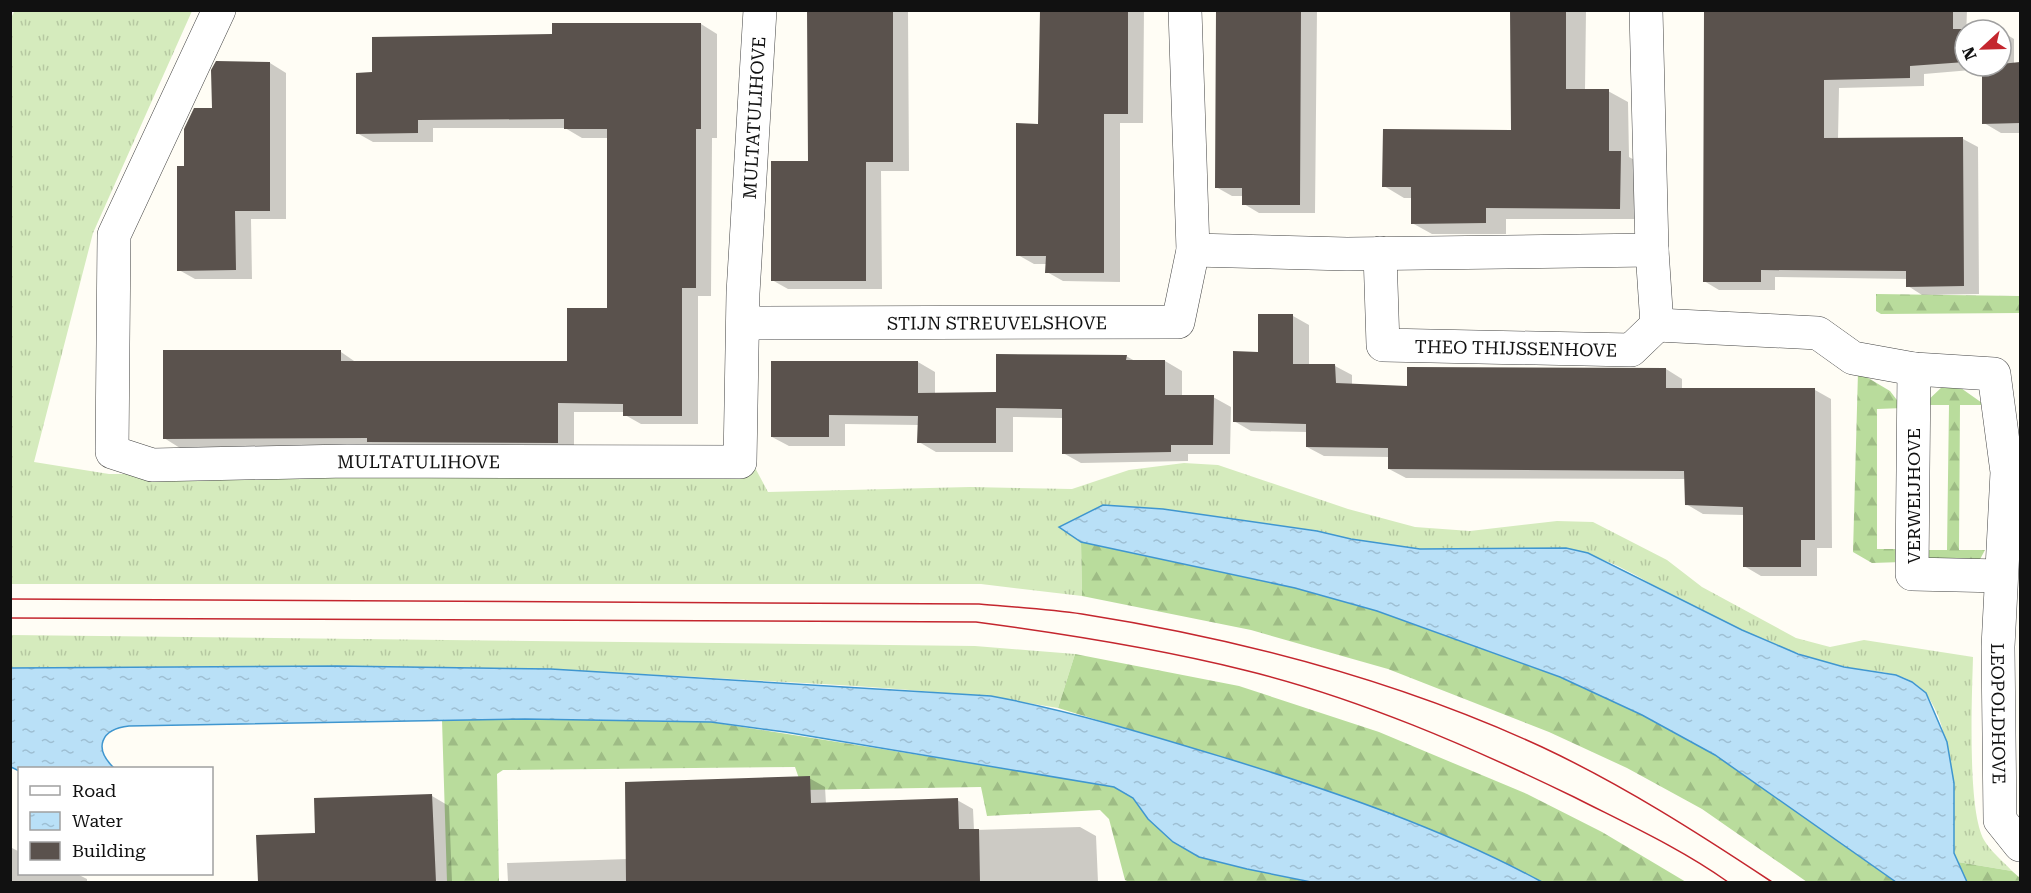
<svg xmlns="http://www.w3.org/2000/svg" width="2031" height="893" viewBox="0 0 2031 893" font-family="'Roboto Serif',serif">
<defs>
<pattern id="grass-tufts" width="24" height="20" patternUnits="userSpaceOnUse" patternTransform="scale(1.5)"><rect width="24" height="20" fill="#d5ebbd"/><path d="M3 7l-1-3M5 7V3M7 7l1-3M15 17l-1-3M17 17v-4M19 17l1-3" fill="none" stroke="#b6c8a1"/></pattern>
<pattern id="forest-firs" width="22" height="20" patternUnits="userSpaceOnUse" patternTransform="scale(1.5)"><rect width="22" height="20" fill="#b9dc9c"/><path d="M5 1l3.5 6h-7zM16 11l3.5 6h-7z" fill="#9ebc85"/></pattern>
<pattern id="water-ripples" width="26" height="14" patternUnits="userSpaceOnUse" patternTransform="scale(1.5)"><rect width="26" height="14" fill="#b9e0f7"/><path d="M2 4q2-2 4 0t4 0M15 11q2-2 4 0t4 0" fill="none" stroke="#9ebfd3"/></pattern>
</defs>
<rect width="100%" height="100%" fill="#fffdf5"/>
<!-- grass -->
<g fill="url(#grass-tufts)">
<path d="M15,10L192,11L93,233L34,462L109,474L736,473L753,464L768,492L970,487L1072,489L1129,470L1184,463L1218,465L1348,509L1415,527L1470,531L1557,521L1593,522L1667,560L1702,587L1796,638L1830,647L1864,640L1973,657C1972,696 1967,810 1984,840C1990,851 2004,862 2012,871L1958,862L1954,853C1954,808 1954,730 1926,694C1909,670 1872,672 1846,667C1830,664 1813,659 1798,653C1758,639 1719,621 1682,601C1644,581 1609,556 1566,549H1420L1351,539L1317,531L1163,509L1103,505L1060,527L1081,542L1082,596L981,584H11V18Z"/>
<path d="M11,635L975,646L1075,654L1058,708C956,690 852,686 749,680C503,664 257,666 11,668Z"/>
</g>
<!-- forest -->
<g fill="url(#forest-firs)">
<path d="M1876,294L2020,296V313L1881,314L1876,311Z"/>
<path d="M1858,372L1890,391L1903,408L1877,409V549H1902V562L1872,563L1853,552Z"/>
<path d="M1943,386H1958L1985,405H1960L1959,550H1985L1978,563H1934L1922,550H1947L1949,405H1923Z"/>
<path d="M1081,542L1295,588L1377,611L1560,677L1642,715L1715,755L1896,882H1807L1702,809L1627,768L1549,732L1388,669L1251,630L1082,596Z"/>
<path d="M1075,654L1239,686L1379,732L1527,794L1602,832L1686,882H1542L1509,865L1394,815L1272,773L1058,708Z"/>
<path d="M525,719L711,722L1090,782L1114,787L1133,798L1148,819L1247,869L1311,882H1129L1125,880L1109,819L1100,810L987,816L981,787L803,790L795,767L503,770L497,774L499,882H447L442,720Z"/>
<path d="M1958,862L2012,871L2020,878V882H1967Z"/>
</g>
<!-- water -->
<g fill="url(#water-ripples)" stroke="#3f96cf" stroke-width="1.5">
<path d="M1103,505L1163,509L1317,531L1351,539L1420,549L1566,548L1588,553L1742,630L1798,654L1844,667L1896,675L1912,682L1926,693L1947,742L1954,783V853L1967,882H1896L1715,755L1642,715L1560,677L1377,611L1295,588L1081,542L1059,527Z"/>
<path d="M337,666L551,669L991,696C1072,711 1150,735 1229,759C1336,792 1444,829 1542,882H1311L1247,869L1199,857L1173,842L1148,819L1133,798L1114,787L785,732L711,722L525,719L129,726C101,729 93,748 114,768H20L19,771L11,767V668Z"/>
</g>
<!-- shadow -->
<g fill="#0003">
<path d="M809,10H908L909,171H881L882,289H788L772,280L810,162Z"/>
<path d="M1071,10H1144L1143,123H1120V282L1063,281L1047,272V264H1034L1018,255L1039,125Z"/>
<path d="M1217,10H1317L1315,213H1259L1244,204V196H1232L1216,187Z"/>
<path d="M1512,10L1586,12L1585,90L1608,91L1628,102L1629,157L1640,163L1639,219H1506V234H1432L1412,223V198H1404L1384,186L1512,131Z"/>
<path d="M1705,10H1967L1965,66H2001V31L2014,39V64H2020V133H2001L1984,123L1983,69L1924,74V86L1839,88L1838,139H1963L1978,147L1979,294L1922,295L1908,286V279L1775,277V290H1719L1704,281Z"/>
<path d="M701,24L717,34V138H712L711,296H698V424H641L625,415V412H574V451L377,446L180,448L164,438L341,352L357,363L568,362L608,309V138H582L565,128H433V142H373L357,133L374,74L553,36Z"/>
<path d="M270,63L286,73V219H251L252,279H195L179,270L186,168L213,109Z"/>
<path d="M1293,316L1309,325V366H1335L1352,375V386L1408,388L1666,369L1682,379V389L1815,390L1831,399L1832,548H1817V576H1761L1744,566V515L1703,514L1686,504V479L1406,478L1389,469V457L1324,456L1307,447V432L1251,431L1234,421L1259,353Z"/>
<path d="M1126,356L1135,361H1165L1182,371V397H1213L1231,407L1230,454H1188V461L1081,463L1063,453V418L1013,417V452H936L919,442V425L845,424V446H789L772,437L918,362L935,372V394H997Z"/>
<path d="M809,778L825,787L826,804L957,800L973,809L974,830L1080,827L1096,836L1098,882H508L507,863L628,859Z"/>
<path d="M432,796L449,806L452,882H259L258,836L316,834Z"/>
<path d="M10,847L20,852V874H77L87,879V882H10Z"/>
</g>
<!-- building -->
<g fill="#5a524d">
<path d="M807,10H893V162H866V281H771V161H808Z"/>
<path d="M1040,10H1128V114H1104V273H1045L1046,256H1016V123L1038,124Z"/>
<path d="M1216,10H1301L1300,205H1242V188H1215Z"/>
<path d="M1510,10H1566V89H1609V151H1621L1620,209L1486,208V223L1411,224V187H1382L1383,129L1511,130Z"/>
<path d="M1704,10H1953V29H1999L1965,30V62L1910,66V78L1824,80V138L1963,137L1964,286L1906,287V271L1761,270V282H1703Z"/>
<path d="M552,23H701V129H696V288H682V416H623V404L558,403V443L367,442V438L163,439V350H341V361H567V308H607V129H564V119L418,120V133L356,134V73L372,72V37L552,34Z"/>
<path d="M216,61L270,62V211H235L236,270L177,271V166H184V129L194,108H212L211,70Z"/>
<path d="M2020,62V123L1982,124V66Z"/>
<path d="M1258,314H1293V364H1335L1336,383L1407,386V367L1666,368V388H1815V540H1801V567H1743V507L1685,505L1684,471L1388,469V448L1306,447V424L1233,422V351L1258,352Z"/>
<path d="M996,354L1127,355L1126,360H1165V395H1214L1213,445H1171V452L1062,454V409L996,408V443H917L918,416L829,415V437H771V361H918V393L996,392Z"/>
<path d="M810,776L811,803L958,798L959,829H979L980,882H626L625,782Z"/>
<path d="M432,794L436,882H258L256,835L315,833L314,798Z"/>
</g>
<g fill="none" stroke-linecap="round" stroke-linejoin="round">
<defs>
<g id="street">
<path id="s1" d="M219,10L114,235L112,452L152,465L347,461L740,462L743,293L760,10"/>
<path d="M1193,250L1347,254L1652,250"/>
<path id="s2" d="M1380,253L1383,345L1631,350L1657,325L1652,250L1646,10"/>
<path id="s3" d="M743,323L1178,322L1193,250L1185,10"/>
<path id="s4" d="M1657,325L1818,333L1853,358L1914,369L1994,374L2007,472L1998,647L2000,820L2020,845"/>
<path d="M1914,369L1912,574L2001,576"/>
</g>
</defs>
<!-- street casing -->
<use href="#street" stroke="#444" stroke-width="34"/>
<!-- street -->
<use href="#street" stroke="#fff" stroke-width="33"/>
<!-- tram -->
<g stroke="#c4262e" stroke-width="1.5">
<path d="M10,599L979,604C1013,607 1048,609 1082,614C1240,639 1397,680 1542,747C1623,785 1698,833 1772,882"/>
<path d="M10,618L976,622C1066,634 1156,648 1244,670C1356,697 1471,747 1574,797C1627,824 1680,848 1728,882"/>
</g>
</g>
<g text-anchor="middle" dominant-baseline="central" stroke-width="6" stroke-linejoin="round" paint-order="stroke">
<!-- street labels -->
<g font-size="18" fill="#111" stroke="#fff">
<text stroke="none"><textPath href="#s1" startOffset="1440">MULTATULIHOVE</textPath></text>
<text stroke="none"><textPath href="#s3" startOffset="254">STIJN STREUVELSHOVE</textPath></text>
<text stroke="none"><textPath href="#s2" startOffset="225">THEO THIJSSENHOVE</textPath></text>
<text stroke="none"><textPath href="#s1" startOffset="774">MULTATULIHOVE</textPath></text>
<text transform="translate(1913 496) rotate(-90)">VERWEIJHOVE</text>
<text stroke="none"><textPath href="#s4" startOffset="687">LEOPOLDHOVE</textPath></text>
</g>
</g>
<!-- border -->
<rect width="2031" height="893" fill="none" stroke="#111111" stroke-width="24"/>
<!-- legend -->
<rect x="18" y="767" width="195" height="108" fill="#ffffff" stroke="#a0a0a0" stroke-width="1.5"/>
<rect x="30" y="786" width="30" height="9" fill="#ffffff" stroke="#a0a0a0" stroke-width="1.5"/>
<text x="72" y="797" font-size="18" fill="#111111">Road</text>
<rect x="30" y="812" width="30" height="18" fill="url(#water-ripples)" stroke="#a0a0a0" stroke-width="1.5"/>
<text x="72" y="827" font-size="18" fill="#111111">Water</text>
<rect x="30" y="842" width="30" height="18" fill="#5a524d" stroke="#a0a0a0" stroke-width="1.5"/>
<text x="72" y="857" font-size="18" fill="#111111">Building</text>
<!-- north arrow -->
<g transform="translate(1983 48) rotate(248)"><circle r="28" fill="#ffffff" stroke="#a0a0a0" stroke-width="1.5"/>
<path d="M0-4.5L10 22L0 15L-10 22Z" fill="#c4262e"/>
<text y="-9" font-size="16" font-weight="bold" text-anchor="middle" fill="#111111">N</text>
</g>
</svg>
